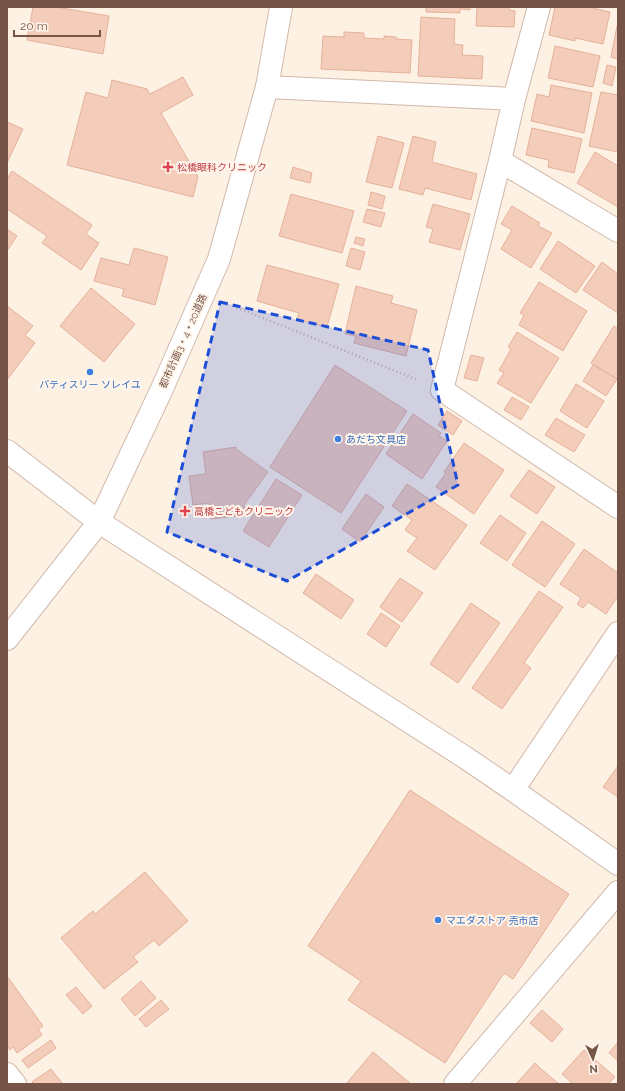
<svg xmlns="http://www.w3.org/2000/svg" width="625" height="1091" viewBox="0 0 625 1091" font-family="Raleway,'Noto Sans JP',sans-serif">
<rect width="100%" height="100%" fill="#fdf1e3"/>
<!-- building -->
<g fill="#f3ccba" stroke="#e6b19a">
<path d="M33,7H56L109,16L103,54L27,40Z"/>
<path d="M426,7H470V10L460,9V13L426,12Z"/>
<path d="M477,7H509V10L515,11L514,27L476,26Z"/>
<path d="M555,7H588L610,12L603,44L575,38V41L549,35Z"/>
<path d="M421,17L455,19L454,44L463,45L462,55L483,56L482,79L418,76Z"/>
<path d="M617,26L618,27V59L611,57Z"/>
<path d="M344,32L364,33V38L384,39V36L396,37V39L412,40L410,73L321,69L323,36L344,37Z"/>
<path d="M555,46L600,56L593,87L548,78Z"/>
<path d="M607,65L616,67L612,86L603,83Z"/>
<path d="M183,77L193,95L161,113L198,177L193,197L67,165L86,92L108,98L112,80L147,89L150,94Z"/>
<path d="M551,85L592,93L584,133L531,121L537,94L549,97Z"/>
<path d="M601,92L618,95V152L589,146Z"/>
<path d="M7,122L23,129L7,163Z"/>
<path d="M532,128L582,139L574,173L548,167L549,160L526,155Z"/>
<path d="M378,136L404,143L392,188L366,182Z"/>
<path d="M413,136L436,142L432,162L477,174L471,200L425,188L423,195L399,189Z"/>
<path d="M595,152L618,166V207L577,183Z"/>
<path d="M293,167L312,173L310,183L290,178Z"/>
<path d="M12,171L92,225L86,234L99,243L81,270L42,243L47,236L7,209V179Z"/>
<path d="M371,192L385,196L382,209L368,205Z"/>
<path d="M291,194L354,211L342,253L279,236Z"/>
<path d="M433,204L470,214L460,250L429,242L433,229L426,227Z"/>
<path d="M512,206L540,223L538,226L552,233L531,268L501,249L512,230L501,224Z"/>
<path d="M367,209L385,213L381,227L363,222Z"/>
<path d="M7,229L17,236L7,251Z"/>
<path d="M356,237L365,239L363,246L354,243Z"/>
<path d="M558,241L595,266L576,293L540,269Z"/>
<path d="M134,248L168,257L155,305L122,296L124,289L94,281L101,258L129,265Z"/>
<path d="M351,248L365,252L360,270L346,266Z"/>
<path d="M602,262L618,274V313L583,290Z"/>
<path d="M267,265L339,284L327,327L297,319L299,313L257,301Z"/>
<path d="M539,282L587,311L563,351L519,325L524,315L520,313Z"/>
<path d="M356,286L393,296L391,303L417,310L406,356L354,343L356,336L345,334Z"/>
<path d="M91,288L135,324L104,362L60,326Z"/>
<path d="M7,306L33,326L25,335L35,343L7,380Z"/>
<path d="M614,326L618,329V377L617,379L591,363Z"/>
<path d="M517,332L559,358L531,403L497,383L504,373L499,370L511,349L508,347Z"/>
<path d="M471,355L484,358L477,381L464,378Z"/>
<path d="M335,365L407,411L341,513L270,467Z"/>
<path d="M593,365L617,379L606,396L583,381Z"/>
<path d="M576,384L604,401L587,428L560,411Z"/>
<path d="M512,397L529,407L521,420L504,410Z"/>
<path d="M447,411L462,421L453,435L438,425Z"/>
<path d="M413,414L441,433L439,436L447,441L422,479L386,454Z"/>
<path d="M556,418L585,435L574,452L545,435Z"/>
<path d="M464,443L504,470L474,514L436,487L446,473L444,472Z"/>
<path d="M236,447V449L268,472L244,505L245,515L211,519L209,503L193,505L189,476L206,474L203,452Z"/>
<path d="M529,470L555,487L537,514L510,496Z"/>
<path d="M276,479L302,495L269,547L243,531Z"/>
<path d="M407,484L467,525L435,570L407,551L417,538L405,530L412,520L392,506Z"/>
<path d="M366,494L384,507L360,542L342,529Z"/>
<path d="M500,515L526,533L507,561L480,543Z"/>
<path d="M542,521L575,544L545,587L512,565Z"/>
<path d="M584,549L618,573V596L606,614L588,602L583,608L577,604L581,598L560,584Z"/>
<path d="M316,574L354,600L341,619L303,593Z"/>
<path d="M400,578L423,593L402,622L380,607Z"/>
<path d="M539,591L563,607L524,663L531,668L502,709L472,688Z"/>
<path d="M471,603L500,623L458,683L430,664Z"/>
<path d="M381,613L400,626L386,647L367,634Z"/>
<path d="M618,766V797L603,787Z"/>
<path d="M410,790L569,894L513,979L504,973L445,1063L348,1000L361,981L308,946Z"/>
<path d="M145,872L188,921L159,946L154,940L133,957L138,962L104,989L61,938L93,911L95,914Z"/>
<path d="M7,976L43,1026L38,1029L42,1035L17,1053L13,1047L10,1050L7,1046Z"/>
<path d="M141,981L156,998L135,1016L121,999Z"/>
<path d="M76,987L92,1006L83,1014L66,995Z"/>
<path d="M161,1000L169,1009L146,1027L139,1019Z"/>
<path d="M542,1010L563,1029L552,1042L530,1023Z"/>
<path d="M51,1040L56,1048L28,1068L22,1060Z"/>
<path d="M618,1042V1061L609,1053Z"/>
<path d="M584,1050L615,1077L608,1084H573L562,1074Z"/>
<path d="M373,1052L411,1084H346Z"/>
<path d="M535,1063L540,1068L559,1084H516Z"/>
<path d="M51,1069L62,1083L60,1084H34L32,1082Z"/>
</g>
<g fill="none" stroke-linecap="round" stroke-linejoin="round">
<defs>
<g id="minor">
<path d="M539,7L514,99L500,161L442,390L618,507"/>
<path d="M267,87L514,99"/>
<path d="M500,161L618,231"/>
<path d="M7,451L99,522"/>
<path d="M513,790L618,633"/>
<path d="M7,1074L15,1084"/>
<path d="M455,1084L618,892"/>
</g>
<g id="tertiary">
<path d="M99,522L466,758L513,790L618,864"/>
<path d="M7,639L99,522L161,391L219,259L267,87L281,7"/>
</g>
</defs>
<!-- minor casing -->
<use href="#minor" stroke="#d1b9ac" stroke-width="24"/>
<!-- tertiary casing -->
<use href="#tertiary" stroke="#d1b9ac" stroke-width="24"/>
<!-- path -->
<path stroke="#d8af9d" stroke-width="2.5" stroke-dasharray="1 3" stroke-linecap="butt" d="M233,306L418,380"/>
<!-- minor -->
<use href="#minor" stroke="#fff" stroke-width="22"/>
<!-- tertiary -->
<use href="#tertiary" stroke="#fff" stroke-width="22"/>
</g>
<!-- marked area -->
<path fill="#1d4ed8" fill-opacity="0.2" stroke="#1d4ed8" stroke-width="3" stroke-dasharray="8 5" stroke-linejoin="round" d="M220,302L428,350L458,485L287,581L167,532Z"/>
<!-- markers -->
<g fill="#e0444e" stroke="#fff5ea" stroke-width="1.5">
<path d="M166 161h4v4h4v4h-4v4h-4v-4h-4v-4h4z"/>
<path d="M183 505h4v4h4v4h-4v4h-4v-4h-4v-4h4z"/>
</g>
<g fill="#3f7fe0" stroke="#fff5ea" stroke-width="1.5">
<circle cx="90" cy="372" r="4"/>
<circle cx="338" cy="439" r="4"/>
<circle cx="438" cy="920" r="4"/>
</g>
<g text-anchor="middle" dominant-baseline="central" stroke-width="4" stroke-linejoin="round" paint-order="stroke">
<!-- health labels -->
<g font-size="10" fill="#be3a42" stroke="#fff5ea" text-anchor="start">
<text x="177" y="167">松橋眼科クリニック</text>
<text x="194" y="511">高橋こどもクリニック</text>
</g>
<!-- street labels -->
<g font-size="10" fill="#765548" stroke="#fff5ea">
<text transform="translate(183 341) rotate(-66)">都市計画3・4・20道路</text>
</g>
<!-- shop labels -->
<g font-size="10" fill="#366cbe" stroke="#fff5ea" text-anchor="start">
<text x="90" y="384" text-anchor="middle">パティスリー ソレイユ</text>
<text x="346" y="439">あだち文具店</text>
<text x="446" y="920">マエダストア 売市店</text>
</g>
</g>
<!-- border -->
<rect width="625" height="1091" fill="none" stroke="#765548" stroke-width="16"/>
<!-- north arrow -->
<g transform="translate(593 1059) rotate(176)" stroke="#fff5ea" stroke-width="3" paint-order="stroke">
<path d="M0-3L7 15L0 10L-7 15Z" fill="#765548"/>
<text y="-6" font-size="11" font-weight="bold" text-anchor="middle" fill="#765548">N</text>
</g>
<!-- scale -->
<path d="M14 30v6h86v-6" fill="none" stroke="#765548" stroke-width="2"/>
<text x="20" y="30" font-size="12" fill="#765548" stroke="#fff5ea" stroke-width="3" paint-order="stroke">20 m</text>
</svg>
